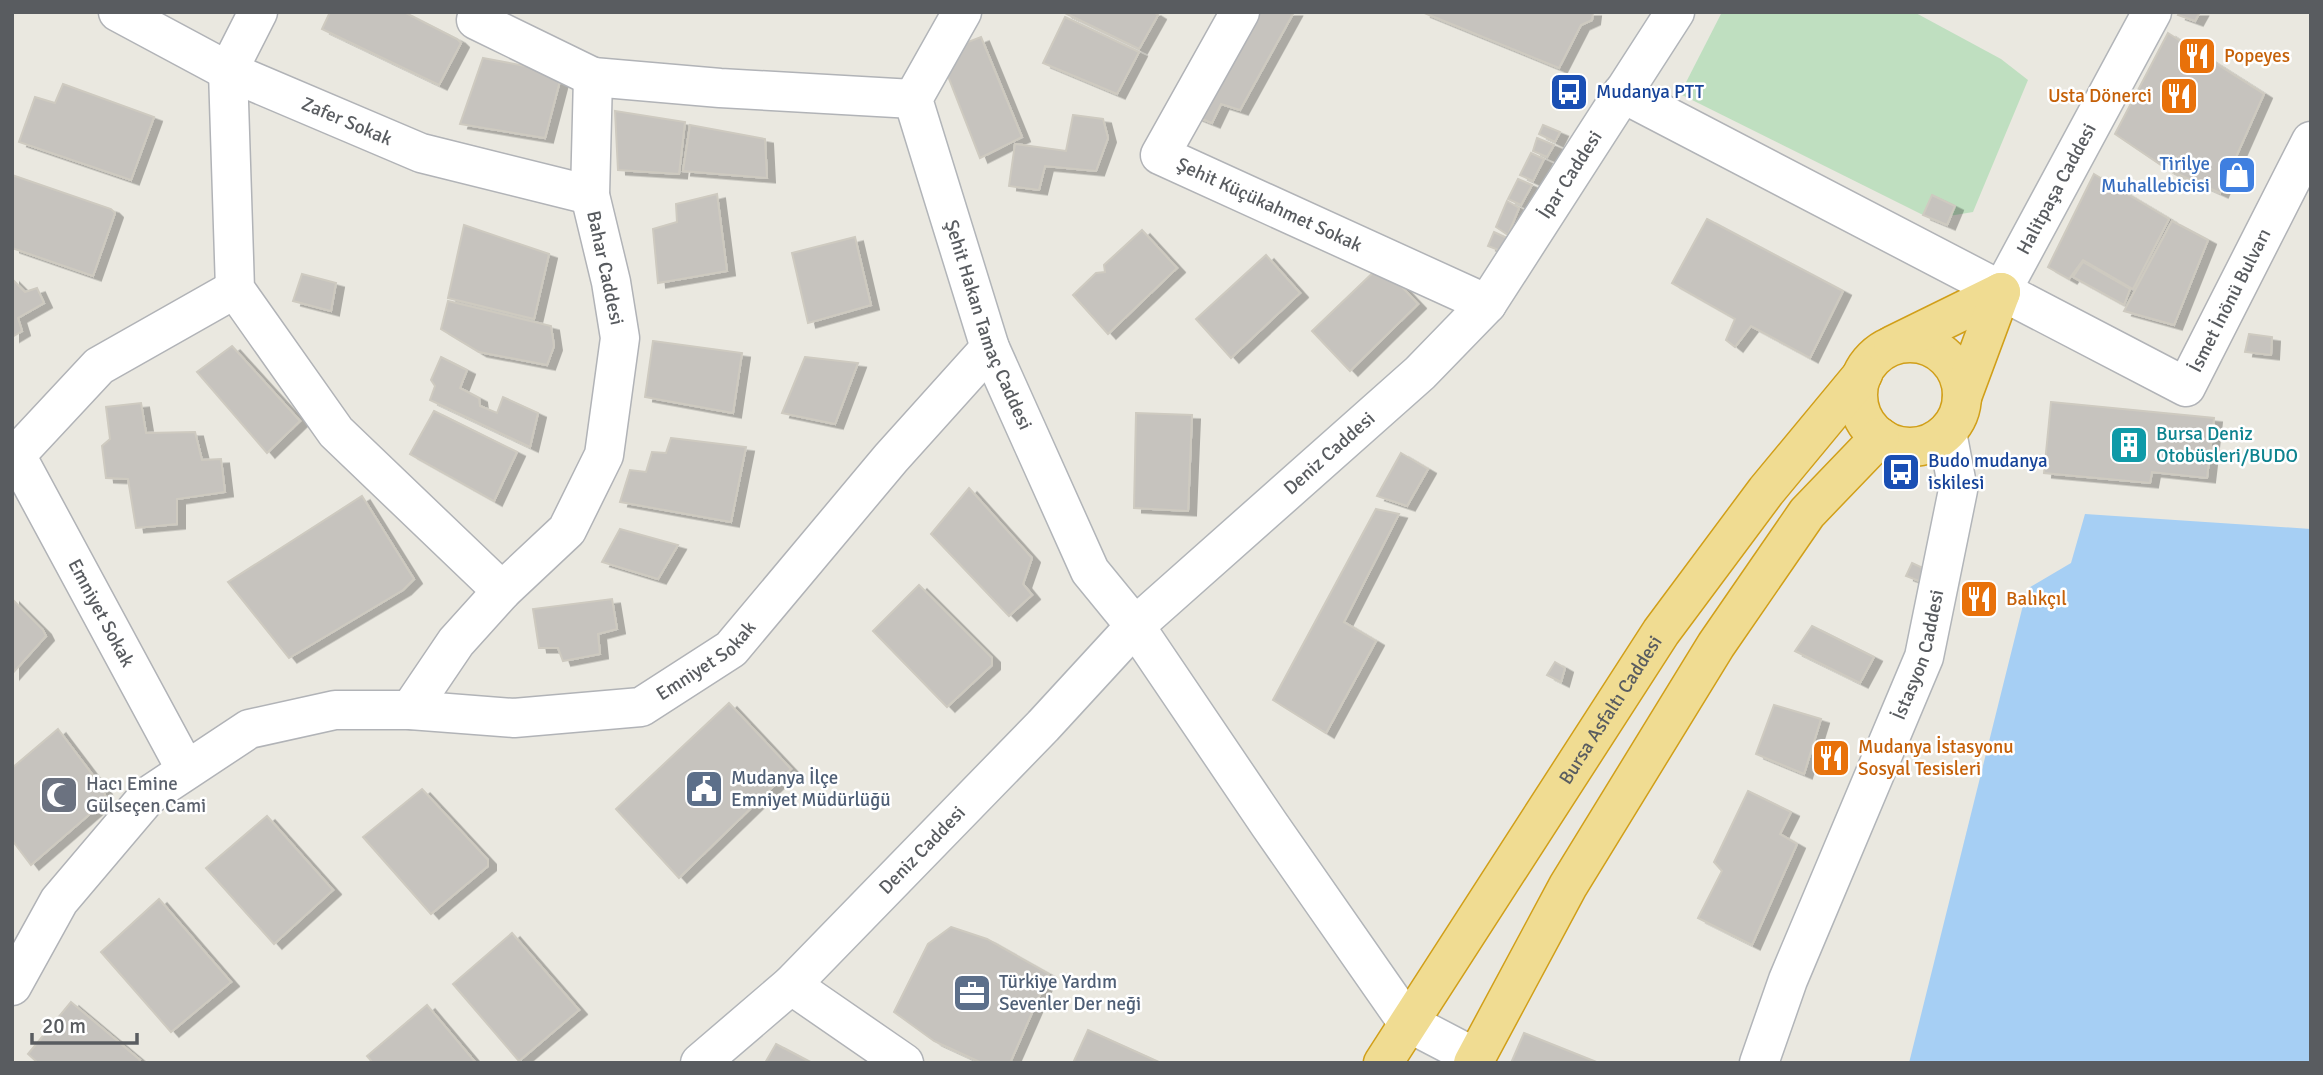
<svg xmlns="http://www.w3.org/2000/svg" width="2323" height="1075" viewBox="0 0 2323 1075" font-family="Signika,sans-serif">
<defs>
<filter id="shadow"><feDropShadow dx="8" dy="4.5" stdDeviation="0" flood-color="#0004"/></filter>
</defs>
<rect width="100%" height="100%" fill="#eae8e0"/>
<!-- green -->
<path fill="#bfdfc0" d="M1722,12H1914L2001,59L2028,80L1973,212L1931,219L1680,94Z"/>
<!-- water -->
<path fill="#a6cff4" d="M2085,514L2311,529V1063H1909L2027,589L2071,563Z"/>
<!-- building -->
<g fill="#c6c3be" stroke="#cecac0" stroke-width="2" filter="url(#shadow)">
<path d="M330,12H404L457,39L461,43L439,85L322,29Z"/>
<path d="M1063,12H1153L1158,15L1139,49Z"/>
<path d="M1244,12H1294L1240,110L1221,104L1212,123L1192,115Z"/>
<path d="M1422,12H1593L1592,20L1581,25L1559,68Z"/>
<path d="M2180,12H2200L2195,21L2178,15Z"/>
<path d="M1065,17L1139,52L1117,94L1043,63Z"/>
<path d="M2168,33L2264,94L2220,193L2167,169L2115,134Z"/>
<path d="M981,37L1022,137L980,158L939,53Z"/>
<path d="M483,58L562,73L545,138L460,124Z"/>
<path d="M63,84L154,117L131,180L19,142L35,97L55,103Z"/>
<path d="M615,111L685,122L679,174L618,170Z"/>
<path d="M1073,115L1103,119L1108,138L1096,171L1045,166L1039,190L1009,186L1015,144L1066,151Z"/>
<path d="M690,125L765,139L767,178L683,171Z"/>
<path d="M1543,125L1560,132L1555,142L1539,134Z"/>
<path d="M1537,138L1554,145L1547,157L1533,151Z"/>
<path d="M1531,153L1544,159L1533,181L1520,175Z"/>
<path d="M2094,174L2169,219L2133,289L2083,260L2069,279L2048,267Z"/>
<path d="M12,175L111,209L115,213L93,276L12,248Z"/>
<path d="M1518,179L1532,185L1521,205L1508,199Z"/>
<path d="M717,194L727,271L658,283L653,229L677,222L676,204Z"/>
<path d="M1932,195L1955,206L1947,225L1923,215Z"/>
<path d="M1507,201L1519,208L1508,235L1496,227Z"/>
<path d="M1707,219L1843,291L1810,358L1751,326L1735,347L1726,340L1735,319L1672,283Z"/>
<path d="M2172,221L2208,240L2174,325L2124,311Z"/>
<path d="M464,225L549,254L534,319L448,298Z"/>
<path d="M1142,230L1177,268L1108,334L1073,295L1096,273L1105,272L1104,265Z"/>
<path d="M1494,232L1507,238L1501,251L1488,246Z"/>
<path d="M855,237L871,305L808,323L792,253Z"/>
<path d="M1266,255L1300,293L1231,358L1196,319Z"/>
<path d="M2083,262L2130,289L2124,305L2073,277Z"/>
<path d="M1381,265L1418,304L1350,371L1312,331Z"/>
<path d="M302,274L336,283L331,311L293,301Z"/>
<path d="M12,279L25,292L37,288L44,303L18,318L22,331L12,337Z"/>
<path d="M448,301L551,326L554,346L547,365L479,352L441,329Z"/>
<path d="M2249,334L2272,337L2271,355L2245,352Z"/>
<path d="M653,341L742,353L733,413L645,397Z"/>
<path d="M232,346L300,421L267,453L197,372Z"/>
<path d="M441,357L467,370L460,388L479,398L480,406L497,413L503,397L538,413L530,447L430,400L435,386L431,380Z"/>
<path d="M805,357L858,363L835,424L782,413Z"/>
<path d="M2051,402L2214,418L2207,478L2152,472L2150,483L2044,473Z"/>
<path d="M141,403L146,433L195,432L202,460L221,459L225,492L177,499V524L136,528L128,479L106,478L102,446L110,439L106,407Z"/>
<path d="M434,411L517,452L494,501L410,454Z"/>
<path d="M1136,413L1192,415L1188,511L1134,508Z"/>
<path d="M671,438L746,447L731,522L620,502L630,470L646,472L652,452L666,453Z"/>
<path d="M1401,453L1428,469L1407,506L1377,496Z"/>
<path d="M969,488L1032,558L1023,584L1032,595L1009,616L931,534Z"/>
<path d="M362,496L414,579L403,590L289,658L228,582Z"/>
<path d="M1376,509L1399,514L1344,622L1376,641L1326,733L1273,700Z"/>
<path d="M620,529L678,545L658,579L602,562Z"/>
<path d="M1912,563L1927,570L1922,582L1906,576Z"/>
<path d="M919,585L992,658V665L947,707L873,631Z"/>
<path d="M12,599L43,630L46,636L12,674Z"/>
<path d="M612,599L617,629L598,634L600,654L563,661L558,648H539L533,609Z"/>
<path d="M1812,626L1874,657L1860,683L1795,651Z"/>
<path d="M1555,662L1565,668L1561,682L1547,675Z"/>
<path d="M729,703L791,769L679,878L616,809Z"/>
<path d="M1774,705L1821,719L1804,774L1756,754Z"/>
<path d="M58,729L104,790L106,800L31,865L12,840V768Z"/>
<path d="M422,789L488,860V866L431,914L363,837Z"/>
<path d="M1748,791L1791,812L1780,834L1797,844L1752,945L1698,918L1722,871L1714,862Z"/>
<path d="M267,816L333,890L274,944L206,868Z"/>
<path d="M159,899L231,982L171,1032L101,952Z"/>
<path d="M951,927L987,939L1049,974L1010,1063H982L934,1041L894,1012L928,944Z"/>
<path d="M512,933L579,1010L519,1061L453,984Z"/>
<path d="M71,1002L140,1060L138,1063H38L28,1054Z"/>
<path d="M427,1005L476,1063H373L367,1056Z"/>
<path d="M1088,1030L1161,1063H1073Z"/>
<path d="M1524,1033L1599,1063H1511Z"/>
<path d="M776,1044L812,1063H765Z"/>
</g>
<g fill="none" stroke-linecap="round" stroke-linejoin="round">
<defs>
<g id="street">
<path id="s1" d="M118,12L228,71L421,153L590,195"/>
<path d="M258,12L228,71L235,289L336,432L502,591"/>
<path id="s2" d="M1240,12L1160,155L1487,304"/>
<path d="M476,20L593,77"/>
<path id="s3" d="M1622,93L2186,387L2311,141"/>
<path d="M410,710L456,642L502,591L567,530L604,455L620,338L611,282L590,195L593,77L720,88L913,99"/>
<path d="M186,770L16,455L99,366L235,289"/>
<path d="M791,985L904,1063"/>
<path id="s4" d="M12,986L59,901L148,796L249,729L335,710H410L514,718L641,707L731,649L891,458L990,348"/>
</g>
<g id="secondary">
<path id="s5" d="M962,12L913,99L990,348L1090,571L1135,626L1269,824L1407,1022L1476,1058"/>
<path id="s6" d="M2001,292L2152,12"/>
<path id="s7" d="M700,1063L791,985L1043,726L1135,626L1420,373L1487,304L1675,12"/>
<path id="s8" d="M1759,1063L1788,980L1924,657L1958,490L1947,432"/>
</g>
<g id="highway">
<circle cx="1910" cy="395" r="52"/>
<path d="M1893,345L2001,292"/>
<path d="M1962,397L2001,292"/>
<path id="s9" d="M1383,1063L1661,632L1766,491L1863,374"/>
<path d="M1473,1063L1568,886L1716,645L1807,513L1880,437"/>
</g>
</defs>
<!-- street casing -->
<use href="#street" stroke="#b1b3b7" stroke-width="41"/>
<!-- secondary casing -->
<use href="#secondary" stroke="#b2b5b9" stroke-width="41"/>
<!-- highway casing -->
<use href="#highway" stroke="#d19f19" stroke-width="41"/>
<!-- street -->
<use href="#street" stroke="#fff" stroke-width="38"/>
<!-- secondary -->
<use href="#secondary" stroke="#fff" stroke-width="38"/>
<!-- highway -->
<use href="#highway" stroke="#f0dc92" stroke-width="38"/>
</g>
<!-- icons -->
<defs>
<symbol id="restaurant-square" viewBox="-11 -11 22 22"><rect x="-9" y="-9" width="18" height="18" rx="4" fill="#e8710a" stroke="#fff"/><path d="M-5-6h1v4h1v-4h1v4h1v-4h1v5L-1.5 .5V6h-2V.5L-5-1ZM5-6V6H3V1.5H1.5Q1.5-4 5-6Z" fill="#fff"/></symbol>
<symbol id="bus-square" viewBox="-11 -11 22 22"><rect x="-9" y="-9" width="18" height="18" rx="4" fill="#1a4fb4" stroke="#fff"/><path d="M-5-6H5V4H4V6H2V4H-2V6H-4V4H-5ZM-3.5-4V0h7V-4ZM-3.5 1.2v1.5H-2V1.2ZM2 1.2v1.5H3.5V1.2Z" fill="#fff"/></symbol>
<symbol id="shop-square" viewBox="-11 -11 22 22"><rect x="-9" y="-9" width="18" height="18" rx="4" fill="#3f7fe0" stroke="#fff"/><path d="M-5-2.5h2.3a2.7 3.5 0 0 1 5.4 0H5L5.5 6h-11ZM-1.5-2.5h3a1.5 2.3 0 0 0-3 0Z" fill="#fff"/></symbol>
<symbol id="building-square" viewBox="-11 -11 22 22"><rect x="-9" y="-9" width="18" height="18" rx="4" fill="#0f9aa8" stroke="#fff"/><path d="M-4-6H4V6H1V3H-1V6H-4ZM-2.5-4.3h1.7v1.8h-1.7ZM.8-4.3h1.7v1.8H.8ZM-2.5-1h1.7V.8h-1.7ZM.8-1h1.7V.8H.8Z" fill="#fff"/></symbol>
<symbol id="civic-square" viewBox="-11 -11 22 22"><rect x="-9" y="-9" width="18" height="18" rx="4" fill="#5c6f8a" stroke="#fff"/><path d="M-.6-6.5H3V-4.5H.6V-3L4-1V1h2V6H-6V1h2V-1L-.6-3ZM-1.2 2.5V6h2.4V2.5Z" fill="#fff"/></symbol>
<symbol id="mosque-square" viewBox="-11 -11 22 22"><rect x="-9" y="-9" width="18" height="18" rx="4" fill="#6b7280" stroke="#fff"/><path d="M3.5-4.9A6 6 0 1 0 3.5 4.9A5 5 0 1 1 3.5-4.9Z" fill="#fff"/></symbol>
<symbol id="office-square" viewBox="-11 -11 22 22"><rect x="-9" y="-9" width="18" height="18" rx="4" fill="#5c6f8a" stroke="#fff"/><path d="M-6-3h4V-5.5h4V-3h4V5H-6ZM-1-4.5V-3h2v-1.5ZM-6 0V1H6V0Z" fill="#fff"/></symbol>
</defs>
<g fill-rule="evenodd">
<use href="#restaurant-square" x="2175" y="34" width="44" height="44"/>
<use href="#bus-square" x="1547" y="70" width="44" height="44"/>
<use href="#restaurant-square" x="2157" y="74" width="44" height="44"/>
<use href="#shop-square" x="2215" y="153" width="44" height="44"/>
<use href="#building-square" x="2107" y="423" width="44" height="44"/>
<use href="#bus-square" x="1879" y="450" width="44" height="44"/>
<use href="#restaurant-square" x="1957" y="577" width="44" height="44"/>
<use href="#restaurant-square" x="1809" y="736" width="44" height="44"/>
<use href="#civic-square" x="682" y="767" width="44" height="44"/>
<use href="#mosque-square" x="37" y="773" width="44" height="44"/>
<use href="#office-square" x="950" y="971" width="44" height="44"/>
</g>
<g text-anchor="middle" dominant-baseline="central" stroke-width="5" stroke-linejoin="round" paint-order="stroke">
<!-- food labels -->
<g font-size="19" fill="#c56008" stroke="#fff" text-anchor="start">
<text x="2224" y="56">Popeyes</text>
<text x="2152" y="96" text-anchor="end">Usta Dönerci</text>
<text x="2006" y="599">Balıkçıl</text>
<text x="1858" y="747">Mudanya İstasyonu<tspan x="1858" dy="22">Sosyal Tesisleri</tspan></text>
</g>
<!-- transit labels -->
<g font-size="19" fill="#164399" stroke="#fff" text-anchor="start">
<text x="1596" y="92">Mudanya PTT</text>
<text x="1928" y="461">Budo mudanya<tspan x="1928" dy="22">iskilesi</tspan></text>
</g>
<!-- street labels -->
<g font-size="19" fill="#595c60" stroke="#fff">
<text stroke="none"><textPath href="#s1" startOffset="254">Zafer Sokak</textPath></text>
<text stroke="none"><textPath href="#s7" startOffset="1248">İpar Caddesi</textPath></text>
<text stroke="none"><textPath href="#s6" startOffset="117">Halitpaşa Caddesi</textPath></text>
<text stroke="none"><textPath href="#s2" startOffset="284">Şehit Küçükahmet Sokak</textPath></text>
<text transform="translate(605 268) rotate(78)">Bahar Caddesi</text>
<text stroke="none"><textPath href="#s3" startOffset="733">İsmet İnönü Bulvarı</textPath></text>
<text stroke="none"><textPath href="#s5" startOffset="338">Şehit Hakan Tamaç Caddesi</textPath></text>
<text stroke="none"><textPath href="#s7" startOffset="877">Deniz Caddesi</textPath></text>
<text transform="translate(101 613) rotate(62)">Emniyet Sokak</text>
<text stroke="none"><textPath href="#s8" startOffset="439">İstasyon Caddesi</textPath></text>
<text stroke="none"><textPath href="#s4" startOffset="831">Emniyet Sokak</textPath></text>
<text stroke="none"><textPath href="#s9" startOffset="420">Bursa Asfaltı Caddesi</textPath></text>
<text stroke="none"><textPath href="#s7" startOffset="308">Deniz Caddesi</textPath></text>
</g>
<!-- shop labels -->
<g font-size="19" fill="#366cbe" stroke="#fff" text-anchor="end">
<text x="2210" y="164">Tirilye<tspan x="2210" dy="22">Muhallebicisi</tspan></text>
</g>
<!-- culture labels -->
<g font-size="19" fill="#0d838f" stroke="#fff" text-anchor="start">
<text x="2156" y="434">Bursa Deniz<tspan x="2156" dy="22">Otobüsleri/BUDO</tspan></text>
</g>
<!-- service labels -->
<g font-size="19" fill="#4e5e75" stroke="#fff" text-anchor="start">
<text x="731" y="778">Mudanya İlçe<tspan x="731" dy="22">Emniyet Müdürlüğü</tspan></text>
<text x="999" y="982">Türkiye Yardım<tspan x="999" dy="22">Sevenler Der neği</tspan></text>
</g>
<!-- worship labels -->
<g font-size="19" fill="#5b616d" stroke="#fff" text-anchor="start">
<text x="86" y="784">Hacı Emine<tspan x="86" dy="22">Gülseçen Cami</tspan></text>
</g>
</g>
<!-- border -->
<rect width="2323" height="1075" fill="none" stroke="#595c60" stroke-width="28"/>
<!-- scale -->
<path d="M32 1033v10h105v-10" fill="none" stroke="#595c60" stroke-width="3.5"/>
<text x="42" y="1033" font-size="21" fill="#595c60" stroke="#ffffff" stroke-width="5" paint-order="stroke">20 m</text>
</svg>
